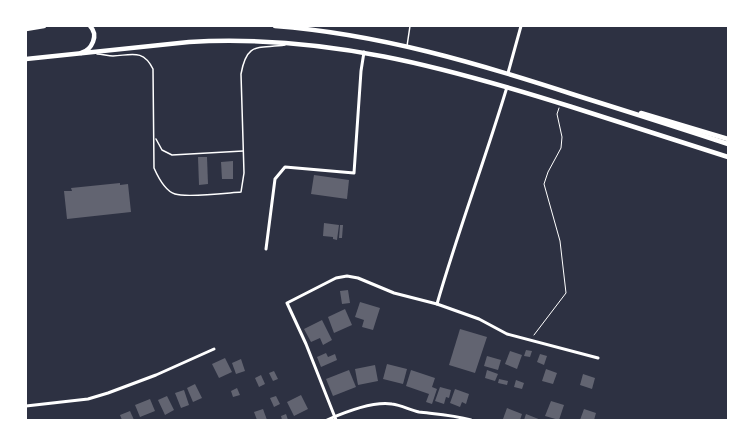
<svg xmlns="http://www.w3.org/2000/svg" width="754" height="446" viewBox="0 0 754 446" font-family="'Fira Sans',sans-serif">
<rect width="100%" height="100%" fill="#2d3142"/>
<!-- building -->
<g fill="#626471">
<path d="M198,157H207L208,184L199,185Z"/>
<path d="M233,161V179H222L221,162Z"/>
<path d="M314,175L349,180L347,199L311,194Z"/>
<path d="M120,183V185L128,184L131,212L67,219L64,191H72L71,188Z"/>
<path d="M324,223L339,225L337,240L333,239V237L323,236Z"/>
<path d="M340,225H343L342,238H339Z"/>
<path d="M348,290L350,303L342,304L340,291Z"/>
<path d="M360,302L380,308L373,330L362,327L364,320L355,317Z"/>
<path d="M345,309L352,325L334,333L328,317Z"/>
<path d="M322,320L332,340L323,345L320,338L311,342L304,329Z"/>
<path d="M460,329L487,337L475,373L449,365Z"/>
<path d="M526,350L532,351L530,357L524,356Z"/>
<path d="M510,351L522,355L517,369L505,364Z"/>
<path d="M326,353L328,357L335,354L337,360L321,367L317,357Z"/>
<path d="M540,354L547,356L544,365L537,362Z"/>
<path d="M487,356L501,360L498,370L484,366Z"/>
<path d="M225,358L232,372L219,378L212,364Z"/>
<path d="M241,359L245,371L236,374L232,363Z"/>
<path d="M387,364L407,369L403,384L383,379Z"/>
<path d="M375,365L378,381L358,385L355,369Z"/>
<path d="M546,369L557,373L553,384L542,381Z"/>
<path d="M349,370L356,387L333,396L326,379Z"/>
<path d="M411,370L435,378L432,387L437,389L432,404L426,402L429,394L406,386Z"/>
<path d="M487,370L498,374L495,381L485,378Z"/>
<path d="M274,371L278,379L273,381L269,373Z"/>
<path d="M583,374L595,378L592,389L580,385Z"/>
<path d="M261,375L265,384L259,387L255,378Z"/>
<path d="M499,379L508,381L507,385L498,383Z"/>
<path d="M516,380L524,383L522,389L514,387Z"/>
<path d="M195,384L202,398L193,402L187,388Z"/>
<path d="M440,387L451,390L449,398L446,397L444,404L435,401Z"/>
<path d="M237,388L240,395L233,397L231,391Z"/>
<path d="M455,389L469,394L466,404L462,402L460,407L450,403Z"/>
<path d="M184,390L189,405L181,408L175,393Z"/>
<path d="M301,395L308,409L294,416L287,402Z"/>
<path d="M167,396L174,410L165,415L158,400Z"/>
<path d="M276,396L280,404L274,407L270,398Z"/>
<path d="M150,399L155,411L140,417L135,405Z"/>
<path d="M551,401L564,405L559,420L545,416Z"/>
<path d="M507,408L522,414L520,420L503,419Z"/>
<path d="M263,409L267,420H257L254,412Z"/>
<path d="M584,409L596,413L594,420H580Z"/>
<path d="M130,411L134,420H122L120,415Z"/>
<path d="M286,414L288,420H282L281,416Z"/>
<path d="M526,414L541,420H524Z"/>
</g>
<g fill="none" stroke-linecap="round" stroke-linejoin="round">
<!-- path -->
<path stroke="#fff" stroke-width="1" d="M534,335L566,293L560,241L544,184L548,172L561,148L562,137L557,114L559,108"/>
<!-- service -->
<g stroke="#fff" stroke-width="1.5">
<path d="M407,46L410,26"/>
<path d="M97,54C102,54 108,56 113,56C132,55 143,49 153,69L154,168C158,177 165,191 175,194C187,198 227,193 241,192L244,173L241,74C247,41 258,49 285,45"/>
<path d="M156,139L162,150L172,155L243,151"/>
</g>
<!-- minor -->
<g stroke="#fff" stroke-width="3">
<path d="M508,73L521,26"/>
<path d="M266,249L275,179L285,167L354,173L361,71L364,52"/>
<path d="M437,304C458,231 485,160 507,87"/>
<path d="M26,406L88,399L108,393L156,375L214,349"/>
<path d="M327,420C345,412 373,401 392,404C401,405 410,410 419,412C436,414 454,415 471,420"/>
<path d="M336,420L306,344L287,303L336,278L347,276L358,278L394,293L437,304L479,319L507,334L598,358"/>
</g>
<!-- primary -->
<g stroke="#fff" stroke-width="4.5">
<path d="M275,26C379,34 477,63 575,95C626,111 677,127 728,144"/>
<path d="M26,29L44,26"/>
<path d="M81,53C92,50 99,35 90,26"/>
<path d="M26,59L189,42C325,34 445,67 572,107C624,124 676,140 728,157"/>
<path d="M641,113L728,139"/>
</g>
</g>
<!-- border -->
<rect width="754" height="446" fill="none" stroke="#ffffff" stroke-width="54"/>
</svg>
